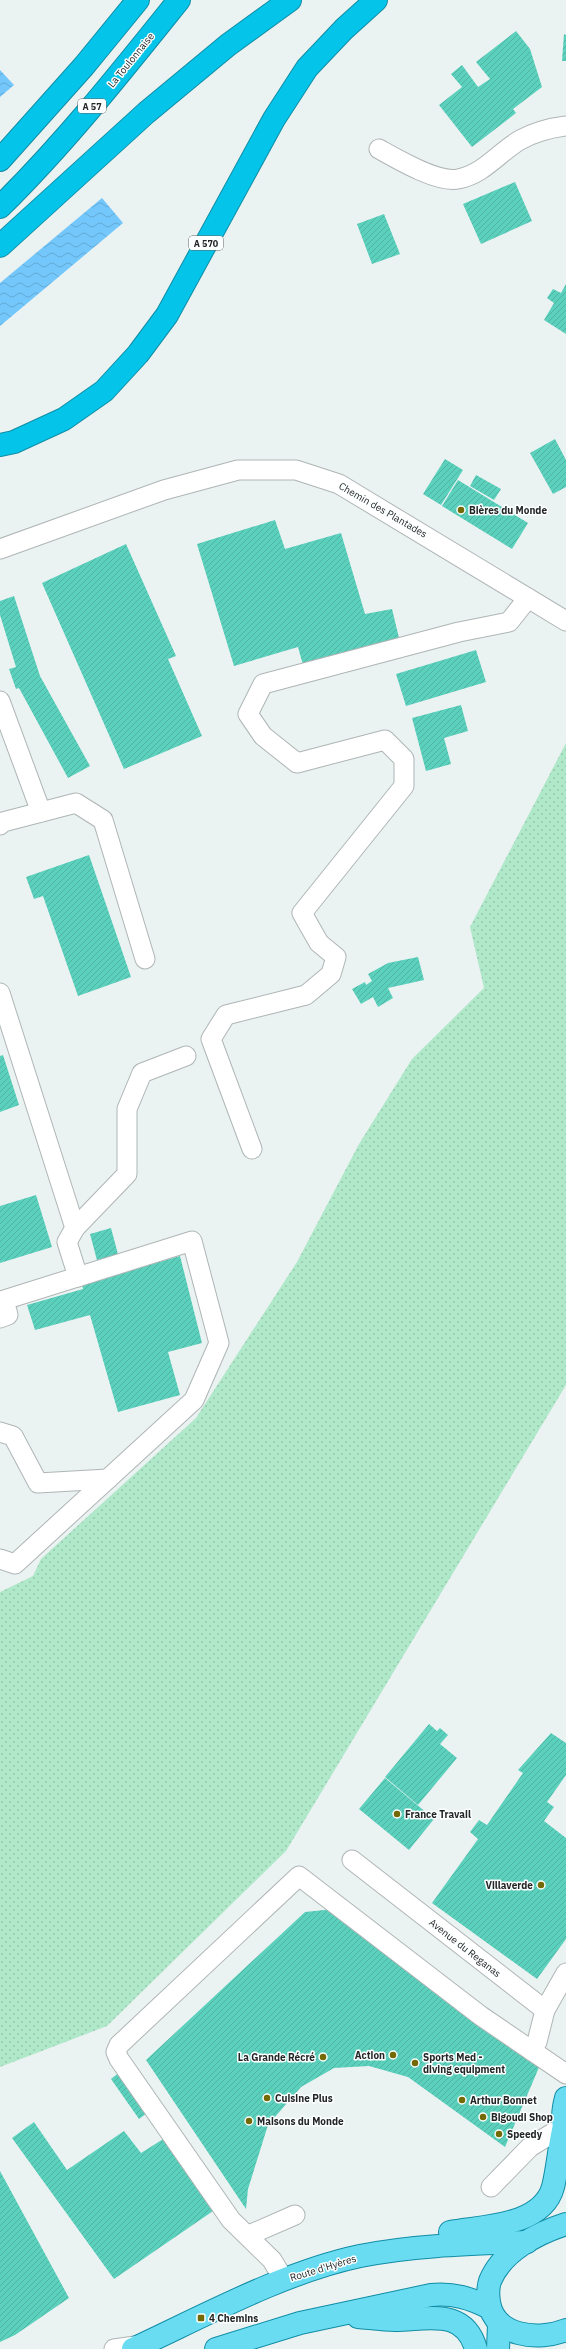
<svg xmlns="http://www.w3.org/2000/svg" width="566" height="2349" viewBox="0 0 566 2349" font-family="'IBM Plex Sans',sans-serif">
<defs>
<pattern id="grass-dots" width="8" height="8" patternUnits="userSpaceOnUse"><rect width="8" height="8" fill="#b0e8ca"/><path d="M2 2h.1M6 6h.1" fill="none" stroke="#97c7ad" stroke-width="1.8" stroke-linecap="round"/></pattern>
<pattern id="water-waves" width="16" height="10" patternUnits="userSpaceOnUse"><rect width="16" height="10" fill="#73c7fb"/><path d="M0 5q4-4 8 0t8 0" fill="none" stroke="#63abd7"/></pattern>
<pattern id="building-hatch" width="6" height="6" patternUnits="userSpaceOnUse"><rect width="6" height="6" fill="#5bd1bd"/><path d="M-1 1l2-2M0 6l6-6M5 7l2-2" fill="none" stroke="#4fb3a2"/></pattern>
</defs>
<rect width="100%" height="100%" fill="#ebf2f2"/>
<!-- grass -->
<path fill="url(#grass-dots)" d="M566,743V1385L286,1851L107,2026L0,2067V1592L33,1576L41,1559L196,1418L297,1262L359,1144L412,1059L484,988L470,927Z"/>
<!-- water -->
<g fill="url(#water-waves)">
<path d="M0,70L14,85L0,97Z"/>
<path d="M102,198L123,223L0,326V283Z"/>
</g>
<!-- building -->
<g fill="url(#building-hatch)">
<path d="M516,31L530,49L542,87L513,109L516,113L472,147L439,105L462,87L451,74L462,65L478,87L490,79L476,62Z"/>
<path d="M564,34L566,35V61H562Z"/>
<path d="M515,182L532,221L481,244L463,204Z"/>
<path d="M384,214L400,254L372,264L357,224Z"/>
<path d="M566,284V334L544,320L554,303L547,298L553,289L561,293Z"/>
<path d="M555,439L566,460V487L553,494L530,453Z"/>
<path d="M445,459L463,470L441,505L423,494Z"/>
<path d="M476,475L501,489L494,500L470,486Z"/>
<path d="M458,480L528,523L512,549L442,506Z"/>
<path d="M275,520L285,549L341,533L365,614L392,609L400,642L303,665L298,647L234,666L197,544Z"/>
<path d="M126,544L176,656L168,659L202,736L124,769L42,583Z"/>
<path d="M14,596L40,676L90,766L68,778L19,688L16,689L9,669L16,667L0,615V601Z"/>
<path d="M476,650L486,682L406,706L396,674Z"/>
<path d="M461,705L468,731L444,738L451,764L426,771L412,718Z"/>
<path d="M89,855L131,977L78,996L43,896L34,899L26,877Z"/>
<path d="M418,957L424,980L388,988L393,998L378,1007L373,997L361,1004L352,989L365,982L366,985L372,981L368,974L388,963Z"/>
<path d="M3,1055L19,1105L0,1112V1056Z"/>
<path d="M36,1195L52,1247L0,1263V1206Z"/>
<path d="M111,1228L119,1258L98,1264L90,1234Z"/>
<path d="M180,1256L202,1343L168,1352L180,1395L118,1412L90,1315L35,1330L27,1305L83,1289L82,1284Z"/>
<path d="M429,1724L437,1731L440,1728L448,1735L440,1744L457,1758L418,1805L385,1777Z"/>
<path d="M551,1733L566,1743V1775L547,1802L554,1807L544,1821L566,1838V1939L537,1979L432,1903L478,1839L470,1832L479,1820L487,1825L523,1773L518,1770Z"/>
<path d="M385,1778L434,1819L409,1850L359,1809Z"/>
<path d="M334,1909L540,2065L505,2147L408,2077L369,2066L334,2068L301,2087L268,2125L248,2189L246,2209L146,2060L305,1912Z"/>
<path d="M121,2071L150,2111L139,2119L111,2079Z"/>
<path d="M34,2122L67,2170L124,2131L141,2153L168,2136L216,2209L114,2279L12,2138Z"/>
<path d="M0,2171L69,2298L15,2335L0,2342Z"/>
</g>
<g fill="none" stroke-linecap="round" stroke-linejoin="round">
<defs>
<g id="minor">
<path d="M379,149C397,159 437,183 458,179C484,174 498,153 520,140C535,132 549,128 566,126"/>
<path d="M0,549L164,490L238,470H296L339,484L566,621"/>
<path d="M0,701L41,812"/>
<path d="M0,825L3,822L76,803L103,820L145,959"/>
<path d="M0,993L75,1228"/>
<path d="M252,1149L211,1039L226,1015L306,995L331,974L336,957L319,943L302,913L404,786V759L385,740L297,763L263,736L248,714L263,684L459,632L509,622L528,598"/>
<path d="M78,1277L67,1242L75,1228L127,1174V1109L142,1073L186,1056"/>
<path d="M0,1318L8,1315L4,1300L192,1241L219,1343L194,1400L15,1564L0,1559"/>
<path d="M0,1432L13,1436L38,1483L108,1479"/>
<path d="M352,1860L545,2010L566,1973"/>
<path d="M532,2051L537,2042L545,2010"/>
<path d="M491,2187L530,2147L564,2126"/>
<path d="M249,2235L295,2215"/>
<path d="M284,2280L272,2260L231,2220L119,2059L116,2052L119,2045L299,1876L481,2016L566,2074"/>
<path d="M114,2349L142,2345"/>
</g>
<g id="major">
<path d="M566,2098C563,2109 561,2121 566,2132"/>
<path d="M566,2224C538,2233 502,2251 490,2281C488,2287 488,2295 489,2302C494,2337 539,2341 566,2330"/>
<path d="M450,2232C482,2226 542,2227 553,2187C558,2167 559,2146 564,2126"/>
<path d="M358,2317C370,2318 383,2320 395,2320C427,2320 464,2307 476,2349"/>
<path d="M133,2349C204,2316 284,2272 360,2256C415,2245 472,2244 527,2242"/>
<path d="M216,2349L300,2323L431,2295C454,2293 470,2298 490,2308"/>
<path d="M498,2349L499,2324"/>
</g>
<g id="highway">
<path d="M0,160L84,66L138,0"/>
<path d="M0,207C65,143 122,71 179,0"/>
<path d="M0,246L146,113L228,45L290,0"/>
<path d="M0,445L14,442L64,419L104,391L138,354L167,315L274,119L307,68L344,29L376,0"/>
</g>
</defs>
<!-- minor casing -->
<use href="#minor" stroke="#afb5b5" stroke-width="21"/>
<!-- major casing -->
<use href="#major" stroke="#108da5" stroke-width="24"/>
<!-- highway casing -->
<use href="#highway" stroke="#108da5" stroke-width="24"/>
<!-- minor -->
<use href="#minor" stroke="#fff" stroke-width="19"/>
<!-- major -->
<use href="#major" stroke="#69dcf2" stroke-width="22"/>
<!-- highway -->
<use href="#highway" stroke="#05c4e9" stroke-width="22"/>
</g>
<!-- markers -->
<g fill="#736a04" stroke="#fbffff" stroke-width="1.5">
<circle cx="461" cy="510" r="4"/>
<circle cx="397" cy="1814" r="4"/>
<circle cx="541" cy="1885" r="4"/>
<circle cx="393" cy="2055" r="4"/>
<circle cx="323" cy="2057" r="4"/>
<circle cx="415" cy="2063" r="4"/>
<circle cx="267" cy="2098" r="4"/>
<circle cx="462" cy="2100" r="4"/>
<circle cx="483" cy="2117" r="4"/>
<circle cx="249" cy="2121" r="4"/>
<circle cx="499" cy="2134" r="4"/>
<rect x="197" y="2314" width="8" height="8" rx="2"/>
</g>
<g text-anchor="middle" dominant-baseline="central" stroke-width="3" stroke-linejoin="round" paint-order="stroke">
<!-- shield labels -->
<g fill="#fbffff" stroke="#646767" stroke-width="1">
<rect x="78" y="99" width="28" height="14" rx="3"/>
<rect x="189" y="236" width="34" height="14" rx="3"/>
</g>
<g font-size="9" font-weight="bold" fill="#242626">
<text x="92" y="106">A 57</text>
<text x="206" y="243">A 570</text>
</g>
<!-- street labels -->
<g font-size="10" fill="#242626" stroke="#fbffff">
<text transform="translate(131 60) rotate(-51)">La Toulonnaise</text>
<text transform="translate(383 510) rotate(30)">Chemin des Plantades</text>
<text transform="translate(465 1948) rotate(38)">Avenue du Reganas</text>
<text transform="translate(323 2268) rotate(-17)">Route d'Hyères</text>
</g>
<!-- poi labels -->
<g font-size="10" font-weight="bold" fill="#242626" stroke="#fbffff" text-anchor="start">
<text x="469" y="510">Bières du Monde</text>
<text x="405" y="1814">France Travail</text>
<text x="533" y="1885" text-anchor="end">Villaverde</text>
<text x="385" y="2055" text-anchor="end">Action</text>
<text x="315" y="2057" text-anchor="end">La Grande Récré</text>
<text x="423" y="2057">Sports Med -<tspan x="423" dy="12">diving equipment</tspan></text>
<text x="275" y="2098">Cuisine Plus</text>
<text x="470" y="2100">Arthur Bonnet</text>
<text x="491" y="2117">Bigoudi Shop</text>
<text x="257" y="2121">Maisons du Monde</text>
<text x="507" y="2134">Speedy</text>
<text x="209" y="2318">4 Chemins</text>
</g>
</g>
</svg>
